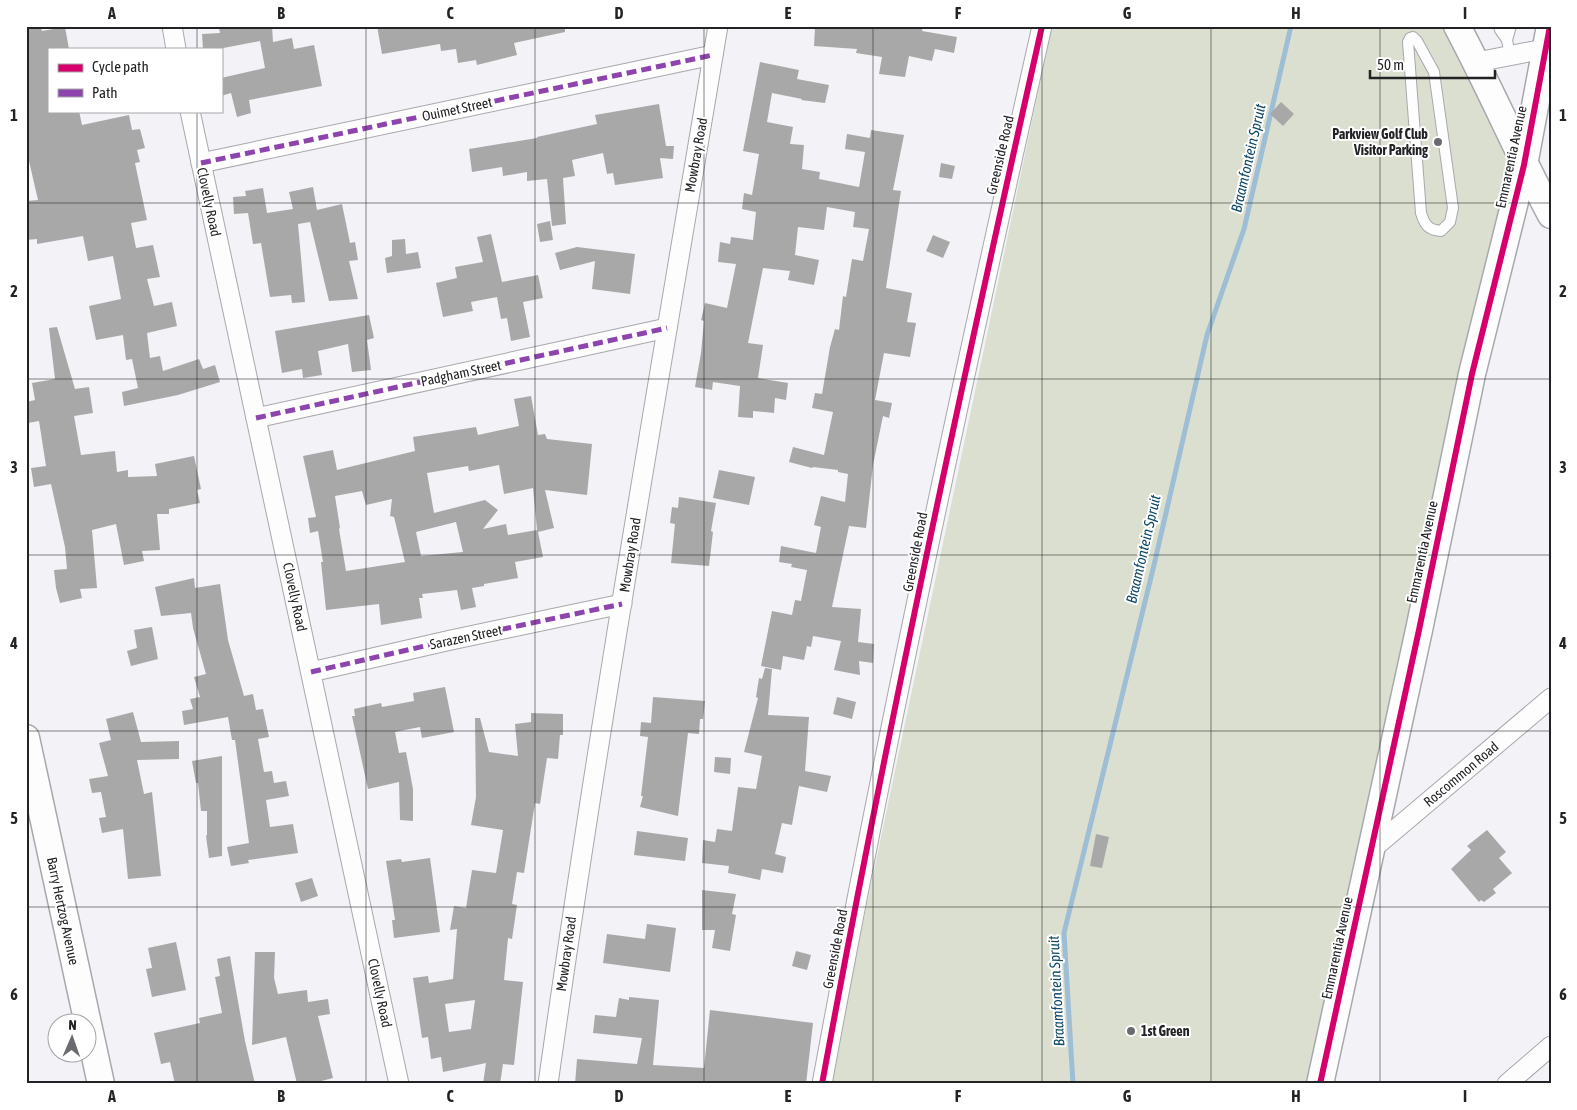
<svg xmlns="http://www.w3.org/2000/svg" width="1577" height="1110" viewBox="0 0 1577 1110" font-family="'Asap Condensed',sans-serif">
<rect width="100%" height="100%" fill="#f2f2f7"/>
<!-- green -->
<path fill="#dbdfcf" d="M1052,26H1448L1524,165L1322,1084H829Z"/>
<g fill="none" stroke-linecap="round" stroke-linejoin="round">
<!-- stream -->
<path stroke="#9dbed5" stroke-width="5" d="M1073,1084L1064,933L1154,565L1207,335L1244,229L1291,26"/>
</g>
<!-- building -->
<g fill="#a9a8a9" fill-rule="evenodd">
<path d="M231,26H272L273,42L292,38L294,49L314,45L322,86L249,100L251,113L237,117L231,93L221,96V78L265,68L260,41L218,49H203L202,34L220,33L219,28Z"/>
<path d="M377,26H565V32L514,43L517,55L477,65L476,60L458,63L456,49L441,51L440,44L382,54Z"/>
<path d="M829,26H923L922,31L957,37L954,53L935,49L932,61L909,56L905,77L879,74L882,57L856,53L857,49L814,46L815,28L828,29Z"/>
<path d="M41,27L42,31L65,27L69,49H49V111H79L82,125L129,115L132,130L140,129L145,148L137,150L140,162L135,163L147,220L131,223L136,248L153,245L160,277L147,279L154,306L172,302L177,326L147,333L150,358L160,356L163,371L199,359L203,369L215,365L220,382L178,395L124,406L122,392L138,388L132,359L126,360L123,335L96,340L89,306L121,299L113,256L88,261L83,236L37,244V239L26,240V201L38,200L26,148V29Z"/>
<path d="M760,62L799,70L797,79L829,85L825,103L801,100L802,99L772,93L767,122L793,127L790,144L804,145L802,169L820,172L819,179L859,187L865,152L845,149L847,134L870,138L871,130L904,135L893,190L901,191L886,288L912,293L907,322L916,323L910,357L884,353L875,400L892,403L889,418L883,416L873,465L866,528L849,526L832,607L861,609L858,642L874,644L873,663L859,661L860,675L834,670L841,641L813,636L811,647L807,646L804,660L783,656L781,670L761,666L772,611L792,615L795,600L801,601L807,570L791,567L792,564L779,562L781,546L816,553L821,527L814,525L821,496L845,502L848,474L838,472V470L813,467L812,468L789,462L793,447L824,455L833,412L812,408L815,393L822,394L830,347L835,329L839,330L843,296L846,297L852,259L863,261L869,229L853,227L855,212L827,207L824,230L798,227L795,255L819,260L814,285L788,280L790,271L763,268L748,343L763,345L758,378L788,383L786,400L775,398L774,413L753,411V418L738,417L740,386L713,382L712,390L695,387L701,353L704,321L701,320L705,303L727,308L736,264L718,262L720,242L730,244L731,237L753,240L756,212L742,209L744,193L752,195L759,154L743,151Z"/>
<path d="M1281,102L1294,114L1283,126L1270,114Z"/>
<path d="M659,104L666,146H674L673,159L660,158L663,178L615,185L613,173L607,174L603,153L572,160L575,176L563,178L566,224L552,226L547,179L527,181V172L503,176L502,167L472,172L469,149L537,138V137L597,124L595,115Z"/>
<path d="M941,163L955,166L952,179L939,177Z"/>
<path d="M313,187L317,210L342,204L350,243L355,242L358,260L349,261L358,299L329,301L310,222L298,224L305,302L292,303L291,295L270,297L261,243L253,244L248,213L234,214L233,197L246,196L245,191L263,188L267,213L293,209L289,192Z"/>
<path d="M550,221L553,240L540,242L537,224Z"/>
<path d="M491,234L502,282L538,275L543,298L523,302L530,337L511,341L507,318L501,319L497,297L471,302L473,311L443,317L436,283L457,278L455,267L483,262L477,237Z"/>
<path d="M933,235L950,242L943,258L926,251Z"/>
<path d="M405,239L406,254L418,252L421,268L387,273L385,258L392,256V240Z"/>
<path d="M577,247L635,254L630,294L592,289L595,261L560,270L555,253Z"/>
<path d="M369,315L374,338L367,340L371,370L352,372L348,344L318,351L322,375L303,378L302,369L282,373L275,331Z"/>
<path d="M57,327L75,389L89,387L93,413L74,416L81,455L115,451L117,472L128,470V477L157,476L155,464L194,456L201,489L197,490L200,503L169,509V514H157L160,550L142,551L144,561L124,565L116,524L92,530L97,588L80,589L82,598L60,603L56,588L54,570L67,569L65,547L51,484L34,487L31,468L46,466L39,421L28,423L26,415V402L35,400L32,383L55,379L49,328Z"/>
<path d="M531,396L538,435L545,434L547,439L592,444L587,495L545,490L554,528L538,532L543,557L515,562L518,578L484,584V586L472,588L476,607L461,610L457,590L422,594L423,598H419L422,618L381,625L379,604L326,610L321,562H323L318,531L310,533L308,518L316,517L303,456L333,450L337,470L415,451L413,437L476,427L478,435L519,426L514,399ZM499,465L504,494L533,488L537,530L508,535L506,524L483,529L498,510L485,500L434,513L427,473L468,466L469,471ZM362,491L366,505L392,499L390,516L394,517L405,562L346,571L339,529L340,528L335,496ZM456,522L463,552L421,556L416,532Z"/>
<path d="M719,470L755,477L749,505L713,498Z"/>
<path d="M679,497L716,503L711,531L713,532L709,566L671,563L675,524L670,523L672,507L678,508Z"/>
<path d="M194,578L195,588L220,584L228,640L244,696L253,694L256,710L263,709L269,737L258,739L264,772L272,771L274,783L286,781L289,796L266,800L270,827L293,824L298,853L248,860L249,863L231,866L227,847L249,843L235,740H232L228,717L184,725L182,711L193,709L190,699L200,697L194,677L206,674L193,628L191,613L161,616L155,587Z"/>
<path d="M152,627L158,659L131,666L127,651L137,648L134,630Z"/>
<path d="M765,668L772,669L768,715L809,717L805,771L831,776L827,792L799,786L792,825L782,823L775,854L786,857L783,873L762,869L760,880L728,873L729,866L702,863L703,840L715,842L717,829L732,831L738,787L756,789L762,756L744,752L758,698L756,697L759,678L762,679Z"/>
<path d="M445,687L454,732L422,738L420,727L395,732L399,753L406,752L413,789V821L400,820L399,782L368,789L352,716H355L354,709L381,703L382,707L414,701L413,693Z"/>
<path d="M653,697L705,701L703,719H700L699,734L688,733L678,816L640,807L643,796H641L648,737L640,736L641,722L651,723Z"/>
<path d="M837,697L856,702L852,719L833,714Z"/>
<path d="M133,712L141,742L179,741V759L137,760L144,794L152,792L161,876L128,879L123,829L102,833L99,818L106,817L101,792L92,793L89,779L108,776L99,743L111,740L106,719Z"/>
<path d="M531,713L563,714V735H560L558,759L547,758L540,804L535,803L524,873L517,872L512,904L517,905L512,939L508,938L504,980L523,982L514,1065L503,1064L500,1084H483L486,1063L443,1072L441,1057L431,1059L428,1037L422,1038L413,978L428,976L429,983L453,979L457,929L450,930L454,906L466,908L472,870L496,873L503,830L471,825L476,797L475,718H480L489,752L518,756L515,724L531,722ZM475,1000L471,1029L449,1032L445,1004Z"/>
<path d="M222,756V856L209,858L206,836L207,835V811H201L198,783H196L192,761Z"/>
<path d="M715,757L731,758L730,774L714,772Z"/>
<path d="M1487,830L1506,852L1499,858L1512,873L1493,889L1496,893L1484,902L1481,900L1479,902L1451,869L1471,850L1467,846Z"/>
<path d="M637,831L688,838L685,861L634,855Z"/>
<path d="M1096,834L1109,837L1102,868L1090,866Z"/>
<path d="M430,858L440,932L394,938L392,920H395L386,861L401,859L402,862Z"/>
<path d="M312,878L318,896L301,902L295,883Z"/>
<path d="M702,890L736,894L732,914L736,915L730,951L712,948L715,930H702Z"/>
<path d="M647,924L676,928L670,972L603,963L607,934L645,939Z"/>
<path d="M176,942L186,990L152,997L146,969L152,968L148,948Z"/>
<path d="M796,951L811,955L807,970L792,966Z"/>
<path d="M255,952H275L274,978L278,994L307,990L308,1002L328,999L330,1014L318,1016L333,1078L310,1084H297L286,1037L252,1045Z"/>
<path d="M230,956L245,1041L255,1084H175L170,1062L161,1064L154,1033L200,1023L199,1018L222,1013L215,977L220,976L217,959Z"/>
<path d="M629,997L659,1000L653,1065L704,1068L710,1010L813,1023L806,1084H575L577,1059L637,1064L642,1038L593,1033L595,1015L616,1017L619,998L629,1000Z"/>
</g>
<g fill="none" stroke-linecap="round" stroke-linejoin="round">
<defs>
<g id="lane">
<path d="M1499,26L1500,30L1507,40L1510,55"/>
<path d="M1413,37L1417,41L1434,72L1453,208L1450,222L1441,231C1429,230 1425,226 1421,213L1408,42L1410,38Z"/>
<path d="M1507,40L1511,26"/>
</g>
<g id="street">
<path d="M172,26L176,49"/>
<path d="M1477,62L1539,50L1551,41"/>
<path d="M190,111L399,1084"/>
<path d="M201,163L713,55"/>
<path d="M256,418L667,328"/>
<path d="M311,672L451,640L622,604"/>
<path d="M1371,850L1551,698"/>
<path d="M548,1084C598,730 659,378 718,26"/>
<path d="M822,1084C887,730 963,378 1042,26"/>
<path d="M1507,1084L1551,1046"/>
</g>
<g id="secondary">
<path d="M1457,26C1490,88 1518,153 1551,215"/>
<path d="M26,738L101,1084"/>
<path d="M1320,1084L1419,630L1472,374L1524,165L1550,26"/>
</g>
</defs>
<!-- lane casing -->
<use href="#lane" stroke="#a8a8ac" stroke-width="12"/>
<!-- street casing -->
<use href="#street" stroke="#a8a8ac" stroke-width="21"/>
<!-- secondary casing -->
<use href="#secondary" stroke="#a8a8ac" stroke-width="29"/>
<!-- lane -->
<use href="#lane" stroke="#fdfdfe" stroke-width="10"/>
<!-- street -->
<use href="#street" stroke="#fdfdfe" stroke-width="19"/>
<!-- secondary -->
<use href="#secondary" stroke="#fdfdfe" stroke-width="26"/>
<!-- quiet -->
<g stroke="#8e44ad" stroke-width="5" stroke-dasharray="10 5" stroke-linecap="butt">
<path d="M201,163L713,55"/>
<path d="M256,418L667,328"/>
<path d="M311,672L451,640L622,604"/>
</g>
<defs>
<g id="cycleway">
<path d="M822,1084C887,730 963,378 1042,26"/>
<path d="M1320,1084L1419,630L1472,374L1524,165L1550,26"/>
</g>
</defs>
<!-- cycleway casing -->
<use href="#cycleway" stroke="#fff" stroke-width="9"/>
<!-- cycleway -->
<use href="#cycleway" stroke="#d6006c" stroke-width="6"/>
</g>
<!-- grid -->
<path fill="none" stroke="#232326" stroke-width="1" stroke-opacity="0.55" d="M197,26V49M366,26V1084M535,26V1084M704,26V1084M873,26V1084M1042,26V1084M1211,26V1084M1380,26V1084M197,111V1084M26,203H1551M26,379H1551M26,555H1551M26,731H1551M26,907H1551"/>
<!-- markers -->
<g fill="#6b6b6f" stroke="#fff" stroke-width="2">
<circle cx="1438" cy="142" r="5"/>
<circle cx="1131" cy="1031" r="5"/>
</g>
<g text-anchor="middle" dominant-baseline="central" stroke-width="4" stroke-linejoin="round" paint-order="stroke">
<!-- street labels -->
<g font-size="14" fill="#232326" stroke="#fff">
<text transform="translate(457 109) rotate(-12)">Ouimet Street</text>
<text transform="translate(696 155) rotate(-80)">Mowbray Road</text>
<text transform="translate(1000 155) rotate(-77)">Greenside Road</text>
<text transform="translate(1511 157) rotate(-78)">Emmarentia Avenue</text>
<text transform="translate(209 202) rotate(78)">Clovelly Road</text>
<text transform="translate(461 373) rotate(-12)">Padgham Street</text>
<text transform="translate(915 552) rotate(-79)">Greenside Road</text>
<text transform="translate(1422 552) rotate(-78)">Emmarentia Avenue</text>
<text transform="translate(630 555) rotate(-81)">Mowbray Road</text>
<text transform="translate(295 597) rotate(78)">Clovelly Road</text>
<text transform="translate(466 637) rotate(-12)">Sarazen Street</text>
<text transform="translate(1461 774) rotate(-40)">Roscommon Road</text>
<text transform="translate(63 911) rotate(78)">Barry Hertzog Avenue</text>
<text transform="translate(1337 948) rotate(-78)">Emmarentia Avenue</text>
<text transform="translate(835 949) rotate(-79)">Greenside Road</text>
<text transform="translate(566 954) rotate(-82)">Mowbray Road</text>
<text transform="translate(380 993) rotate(78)">Clovelly Road</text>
</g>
<!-- poi labels -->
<g font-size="14" font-weight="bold" fill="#232326" stroke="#fff" text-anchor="end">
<text x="1428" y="134">Parkview Golf Club<tspan x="1428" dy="16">Visitor Parking</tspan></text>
<text x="1141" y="1031" text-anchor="start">1st Green</text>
</g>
<!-- water labels -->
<g font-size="15" font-style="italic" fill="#0f4868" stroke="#fff">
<text transform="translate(1248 158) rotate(-77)">Braamfontein Spruit</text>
<text transform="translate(1143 549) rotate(-77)">Braamfontein Spruit</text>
<text transform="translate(1056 991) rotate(-93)">Braamfontein Spruit</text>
</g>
</g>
<!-- border -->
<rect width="1577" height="1110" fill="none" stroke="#ffffff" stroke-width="55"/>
<!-- legend -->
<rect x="48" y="48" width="175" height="65" fill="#ffffff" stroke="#a7a7a8"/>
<rect x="58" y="64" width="25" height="8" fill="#d6006c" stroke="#a7a7a8"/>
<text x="92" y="72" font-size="15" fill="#232326">Cycle path</text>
<rect x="58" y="89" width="25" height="8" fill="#8e44ad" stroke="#a7a7a8"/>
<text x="92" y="98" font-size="15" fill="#232326">Path</text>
<!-- north arrow -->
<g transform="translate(72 1038) rotate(2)"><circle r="24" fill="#ffffff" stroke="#a7a7a8"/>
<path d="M0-4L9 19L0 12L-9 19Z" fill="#6b6b6f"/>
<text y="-8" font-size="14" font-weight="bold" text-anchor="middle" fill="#232326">N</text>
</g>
<!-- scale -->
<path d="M1370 70v8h125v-8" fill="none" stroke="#232326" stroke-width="2.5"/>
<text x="1377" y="70" font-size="15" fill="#232326" stroke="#ffffff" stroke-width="4" paint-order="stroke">50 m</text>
<rect x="28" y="28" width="1522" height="1054" fill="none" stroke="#232326" stroke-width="2"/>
<g font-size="16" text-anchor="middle" font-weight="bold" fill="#232326">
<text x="112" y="19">A</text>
<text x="281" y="19">B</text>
<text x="450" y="19">C</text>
<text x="619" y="19">D</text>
<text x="788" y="19">E</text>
<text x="958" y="19">F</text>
<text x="1127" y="19">G</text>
<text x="1296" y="19">H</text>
<text x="1465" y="19">I</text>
<text x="14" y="121">1</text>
<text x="1563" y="121">1</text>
<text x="14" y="297">2</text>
<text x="1563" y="297">2</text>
<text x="14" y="473">3</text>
<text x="1563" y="473">3</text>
<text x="14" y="649">4</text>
<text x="1563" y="649">4</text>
<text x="14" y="824">5</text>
<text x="1563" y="824">5</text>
<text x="14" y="1000">6</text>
<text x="1563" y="1000">6</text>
<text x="112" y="1102">A</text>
<text x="281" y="1102">B</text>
<text x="450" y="1102">C</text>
<text x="619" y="1102">D</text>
<text x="788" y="1102">E</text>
<text x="958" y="1102">F</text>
<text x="1127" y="1102">G</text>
<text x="1296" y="1102">H</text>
<text x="1465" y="1102">I</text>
</g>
</svg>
